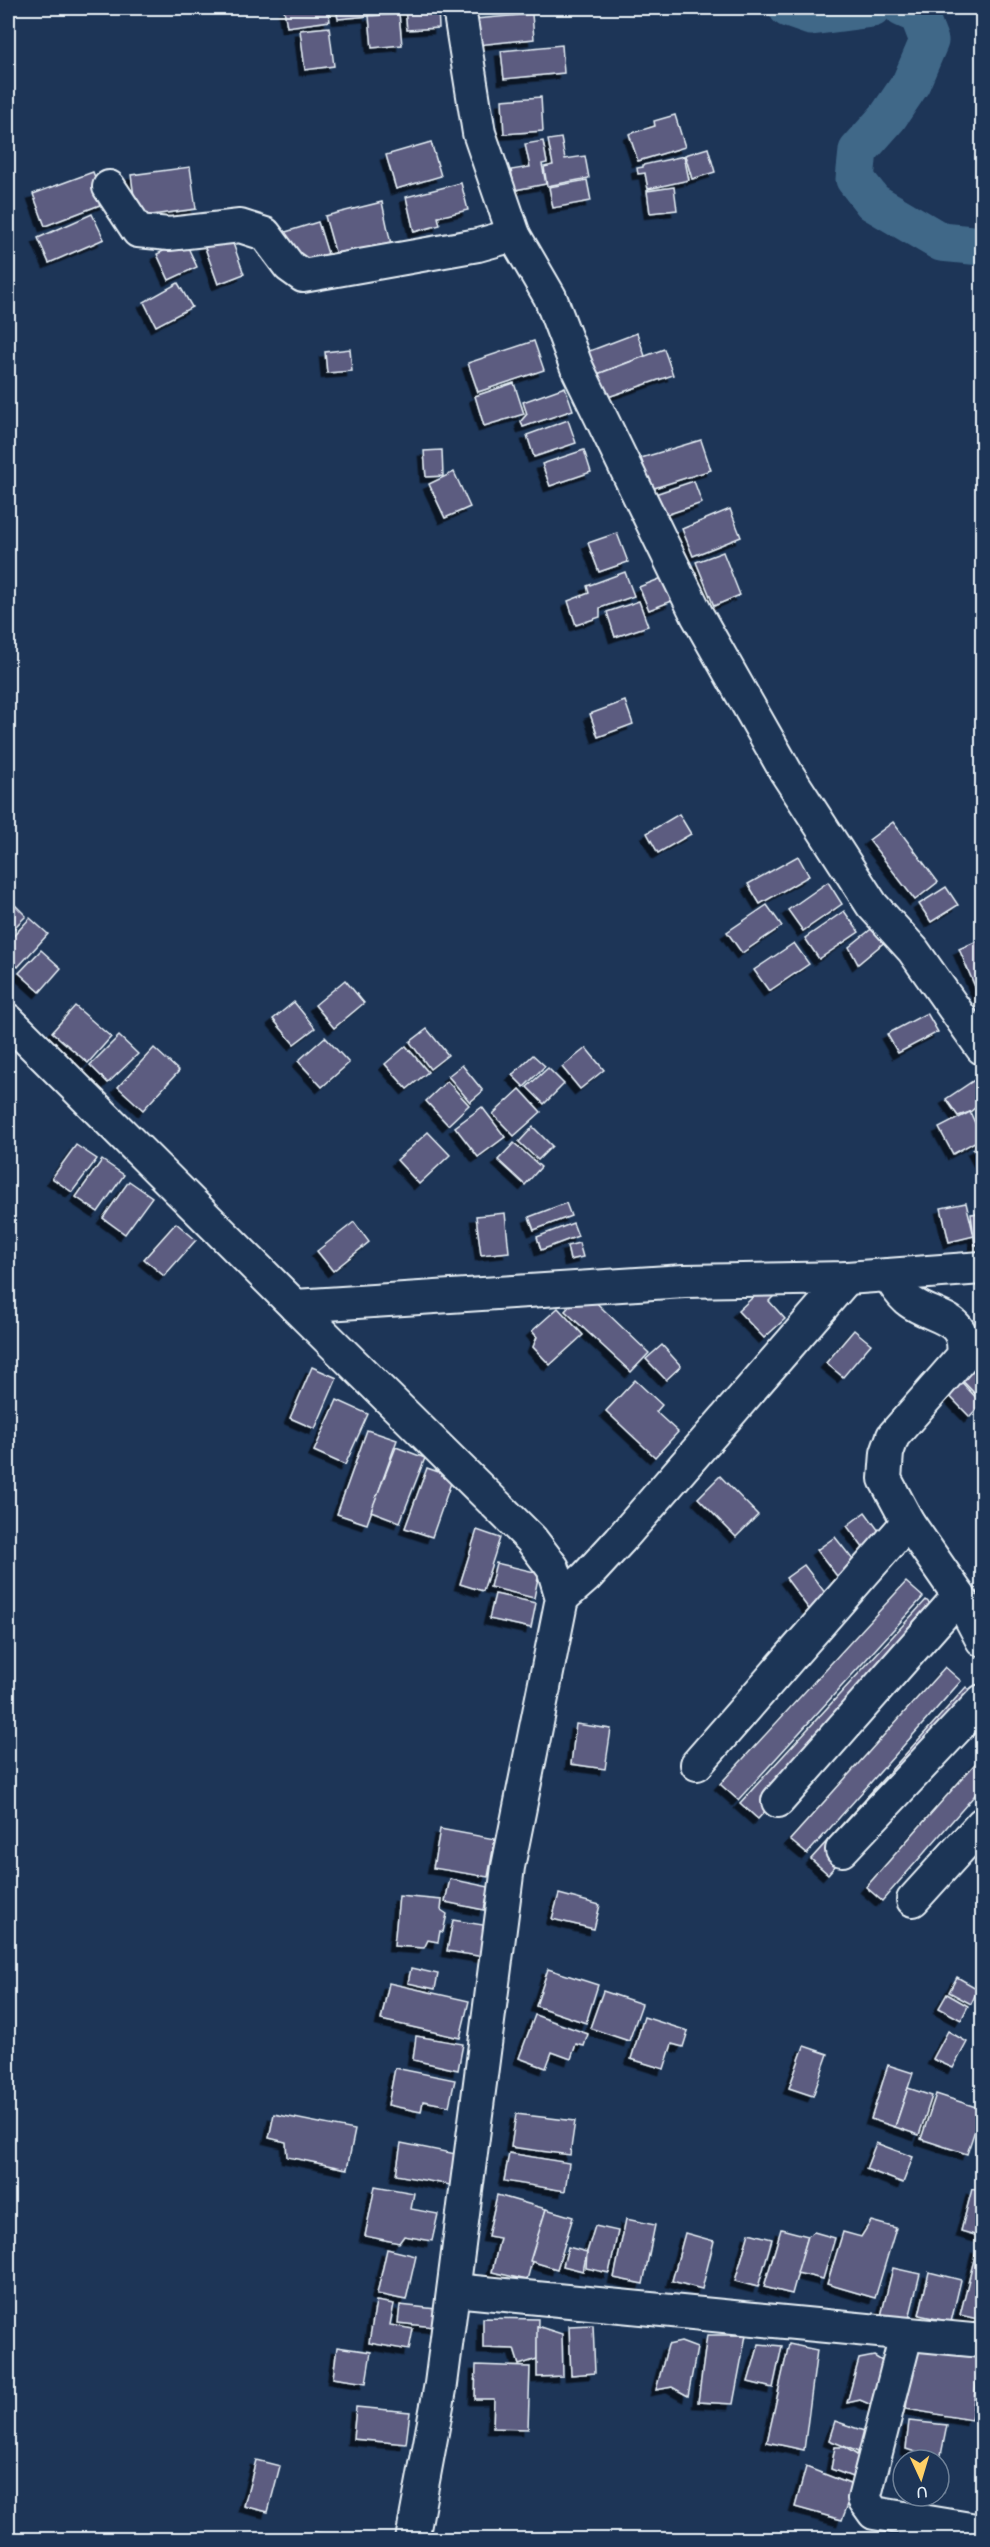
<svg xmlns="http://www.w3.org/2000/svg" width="990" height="2547" viewBox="0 0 990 2547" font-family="'Comic Neue',sans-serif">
<defs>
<filter id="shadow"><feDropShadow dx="-5.5" dy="5.5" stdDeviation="0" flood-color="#0009"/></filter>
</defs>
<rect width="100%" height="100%" fill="#1d3557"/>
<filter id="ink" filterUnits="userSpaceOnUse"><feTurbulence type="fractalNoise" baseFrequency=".0167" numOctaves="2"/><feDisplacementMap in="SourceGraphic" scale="12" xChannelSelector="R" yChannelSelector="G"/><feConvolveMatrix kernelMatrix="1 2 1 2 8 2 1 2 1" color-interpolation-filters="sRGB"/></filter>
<g filter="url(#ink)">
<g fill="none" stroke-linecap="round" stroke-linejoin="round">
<!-- river -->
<g stroke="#406888" stroke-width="39">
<path d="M788,8L811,16L872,8"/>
<path d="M903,8L919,15L929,41L911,83L888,117L858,151L855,179L873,202L941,242L982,246"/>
</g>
</g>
<!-- building -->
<g fill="#5b5c80" stroke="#e8f1f8" stroke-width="1.5" filter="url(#shadow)">
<path d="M297,8H328L330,21L287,27L284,9Z"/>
<path d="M336,8H368L369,16L338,19Z"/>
<path d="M405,8H438L439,28L407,30Z"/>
<path d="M399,14L402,45L372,48L369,16Z"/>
<path d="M532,14L534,39L478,45L475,19Z"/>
<path d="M329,27L334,66L305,70L300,30Z"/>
<path d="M562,45L564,73L504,79L501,51Z"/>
<path d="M541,97L543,131L504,134L502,100Z"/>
<path d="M675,115L685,147L638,161L629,134L655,126L654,121Z"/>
<path d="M561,138L565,159L585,156L589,178L547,186L544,167L553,165L548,140Z"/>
<path d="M543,141L547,163L542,164L546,184L515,190L511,170L530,167L525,144Z"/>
<path d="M431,142L441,176L396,189L386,155Z"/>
<path d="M708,148L715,172L692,179L685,155Z"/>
<path d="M684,156L689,180L648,189L645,173L638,174L637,168L643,167V165Z"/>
<path d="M190,167L196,209L137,217L131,175Z"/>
<path d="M93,172L105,203L45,226L33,194Z"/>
<path d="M587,180L591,201L553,208L549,187Z"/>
<path d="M461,183L468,210L438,217L440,225L414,232L406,197Z"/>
<path d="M674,187L677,210L650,213L647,191Z"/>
<path d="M382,202L392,249L338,262L325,216Z"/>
<path d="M92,214L104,239L49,263L38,238Z"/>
<path d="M318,222L328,254L289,266L279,234Z"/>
<path d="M230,235L244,274L218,284L204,245Z"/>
<path d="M185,241L197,267L169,280L157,254Z"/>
<path d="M178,283L192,307L156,326L144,302Z"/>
<path d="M637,333L645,356L595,375L587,352Z"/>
<path d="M534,341L544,370L478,392L468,363Z"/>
<path d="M350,349L352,371L327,373L325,352Z"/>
<path d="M664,349L673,375L605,398L595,375Z"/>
<path d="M514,383L524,414L484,426L475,396Z"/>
<path d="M565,387L573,410L523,427L521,421L527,414L523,402Z"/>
<path d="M568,420L576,443L534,457L527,435Z"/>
<path d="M701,440L711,470L651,489L641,458Z"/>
<path d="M442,450L443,476L426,477L424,451Z"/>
<path d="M584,450L591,472L550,486L542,464Z"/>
<path d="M454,472L470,507L445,518L429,484Z"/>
<path d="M694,481L702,503L663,516L655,494Z"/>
<path d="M730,509L741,537L693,556L682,529Z"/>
<path d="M617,533L628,562L599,572L588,543Z"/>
<path d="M723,552L740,595L714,606L696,562Z"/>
<path d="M625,572L634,596L600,608V617L576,625L568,601L589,593L587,586Z"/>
<path d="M662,578L672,601L649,610L639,587Z"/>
<path d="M639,601L648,626L615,637L607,612Z"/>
<path d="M625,701L633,724L598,737L590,714Z"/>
<path d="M679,814L691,834L658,853L647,833Z"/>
<path d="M893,822L938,882L915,900L869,840Z"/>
<path d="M798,856L809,876L760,904L748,884Z"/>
<path d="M828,882L842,904L803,931L788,910Z"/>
<path d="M946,887L958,905L931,922L919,904Z"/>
<path d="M8,898L26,916L8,934Z"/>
<path d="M767,905L782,926L742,953L727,932Z"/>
<path d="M844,911L859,932L819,959L805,938Z"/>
<path d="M30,918L48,934L18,967L8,958V942Z"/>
<path d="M875,926L887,940L858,964L849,947Z"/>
<path d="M982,939V1003L959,949Z"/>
<path d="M794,943L809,964L769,991L754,970Z"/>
<path d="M41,950L61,968L40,992L19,973Z"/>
<path d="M345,980L364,1003L334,1028L315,1005Z"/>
<path d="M294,1002L315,1028L294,1044L273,1019Z"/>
<path d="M75,1006L111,1037L88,1063L52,1032Z"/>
<path d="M927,1013L938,1032L898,1053L887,1034Z"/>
<path d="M427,1029L448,1055L430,1069L410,1042Z"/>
<path d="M119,1036L138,1054L108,1083L90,1065Z"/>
<path d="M325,1037L349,1063L322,1087L298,1061Z"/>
<path d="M406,1046L428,1072L407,1089L385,1064Z"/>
<path d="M154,1048L179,1071L143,1110L118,1087Z"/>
<path d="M586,1048L604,1070L580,1089L562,1067Z"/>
<path d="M533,1055L545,1066L524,1087L512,1075Z"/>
<path d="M462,1065L483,1091L470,1102L448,1076Z"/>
<path d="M548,1068L564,1084L544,1104L527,1087Z"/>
<path d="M982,1075V1102L970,1112L958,1116L946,1099Z"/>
<path d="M447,1081L469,1105L448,1125L426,1101Z"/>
<path d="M520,1089L541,1112L514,1136L493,1114Z"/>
<path d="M482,1107L505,1137L478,1157L455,1127Z"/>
<path d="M970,1112L982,1138L953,1154L939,1128Z"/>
<path d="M533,1127L552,1146L538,1160L519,1142Z"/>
<path d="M428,1132L450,1155L419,1184L397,1160Z"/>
<path d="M514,1143L541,1167L525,1185L498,1160Z"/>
<path d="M982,1144V1166L973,1149Z"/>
<path d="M76,1145L97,1159L72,1192L52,1178Z"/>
<path d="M102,1160L124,1175L98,1212L76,1197Z"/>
<path d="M129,1181L152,1197L125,1234L103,1218Z"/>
<path d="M566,1203L571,1216L534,1230L529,1217Z"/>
<path d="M966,1203L974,1236L949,1242L941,1208Z"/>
<path d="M505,1213L509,1252L481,1255L476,1216Z"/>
<path d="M982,1213V1244L975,1245L971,1214Z"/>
<path d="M354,1222L369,1242L333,1271L317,1251Z"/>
<path d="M176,1223L196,1240L164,1276L144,1259Z"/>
<path d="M573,1223L578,1236L541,1250L537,1237Z"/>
<path d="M579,1243L583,1257L570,1260L567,1246Z"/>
<path d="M765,1286L774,1296L769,1301L785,1319L764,1338L738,1311Z"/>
<path d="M584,1291L649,1353L631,1372L565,1311Z"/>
<path d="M558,1308L583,1335L550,1365L533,1347L537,1337L532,1331Z"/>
<path d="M854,1330L871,1344L843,1377L826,1363Z"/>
<path d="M662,1345L681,1366L666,1380L646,1359Z"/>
<path d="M982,1348V1372L970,1360Z"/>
<path d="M969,1361L982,1375V1401L956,1374Z"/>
<path d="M312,1367L337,1378L315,1429L290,1418Z"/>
<path d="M955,1375L982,1404L970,1417L942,1388Z"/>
<path d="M635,1380L662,1405L656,1412L678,1432L655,1457L606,1411Z"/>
<path d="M337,1400L368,1414L345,1465L314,1451Z"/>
<path d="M367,1430L397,1440L367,1524L337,1514Z"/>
<path d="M396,1447L425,1458L400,1522L371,1511Z"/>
<path d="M427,1468L453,1477L432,1537L405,1528Z"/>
<path d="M720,1476L758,1515L736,1537L698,1498Z"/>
<path d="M865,1512L890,1546L872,1560L847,1526Z"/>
<path d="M477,1530L500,1538L483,1591L460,1584Z"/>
<path d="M835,1537L861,1570L843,1584L817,1550Z"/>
<path d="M496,1563L539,1573L534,1598L490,1587Z"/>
<path d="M804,1565L829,1598L811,1612L786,1578Z"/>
<path d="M906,1582L923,1597L738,1800L720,1784Z"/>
<path d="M495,1594L536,1603L531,1628L489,1619Z"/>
<path d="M926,1600L943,1616L758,1819L740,1803Z"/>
<path d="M945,1667L961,1681L807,1854L790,1840Z"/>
<path d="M966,1687L982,1701L828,1874L811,1859Z"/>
<path d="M576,1724L611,1729L605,1769L571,1764Z"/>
<path d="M982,1756V1787L882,1901L866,1887Z"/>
<path d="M440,1829L495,1839L488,1877L433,1868Z"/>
<path d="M450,1879L489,1887L484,1910L445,1902Z"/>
<path d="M559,1894L600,1905L594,1929L552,1919Z"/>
<path d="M399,1896L442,1900L441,1910L447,1914L443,1932L440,1931L438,1942L428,1940L424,1948L394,1946Z"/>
<path d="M453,1920L489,1926L484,1957L447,1951Z"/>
<path d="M411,1968L438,1974L435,1989L408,1983Z"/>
<path d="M548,1969L598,1985L586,2023L536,2006Z"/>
<path d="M957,1977L978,1989L971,2004L949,1992Z"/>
<path d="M389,1983L469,2001L460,2038L381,2020Z"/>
<path d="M603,1991L642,2004L629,2041L590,2028Z"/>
<path d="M947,1994L968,2006L961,2020L939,2008Z"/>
<path d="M535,2015L588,2034L584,2046L576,2044L571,2059L552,2052L546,2068L519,2058Z"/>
<path d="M644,2017L688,2031L683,2047L672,2044L664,2069L631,2059Z"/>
<path d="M948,2031L967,2042L953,2068L933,2059Z"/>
<path d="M416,2036L463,2044L458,2070L413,2060Z"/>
<path d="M804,2046L828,2054L813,2096L789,2088Z"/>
<path d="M888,2065L913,2073L895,2127L871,2119Z"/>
<path d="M395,2068L455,2080L449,2106L423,2101L421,2112L388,2105Z"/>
<path d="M908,2088L932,2096L919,2135L895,2127Z"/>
<path d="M936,2094L982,2109L967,2154L921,2139Z"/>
<path d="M274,2114L355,2130L347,2169L287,2157L286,2142L269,2138Z"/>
<path d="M516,2114L575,2121L570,2155L511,2147Z"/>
<path d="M401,2143L456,2154L450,2185L396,2175Z"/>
<path d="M876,2143L913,2157L903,2183L866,2169Z"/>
<path d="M509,2153L569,2163L565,2191L504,2181Z"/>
<path d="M375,2186L414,2193L411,2209L438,2214L432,2241L404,2236L399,2243L365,2236Z"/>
<path d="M972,2189L982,2192V2237L961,2231Z"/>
<path d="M497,2195L546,2209L527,2280L492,2272L500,2238L488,2236Z"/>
<path d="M546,2209L573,2217L557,2269L530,2261Z"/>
<path d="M626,2219L655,2225L643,2284L614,2278Z"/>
<path d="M871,2221L896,2228L875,2298L827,2284L843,2232L861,2237Z"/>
<path d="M595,2226L618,2231L609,2273L586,2268L587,2252Z"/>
<path d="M781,2229L808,2236L792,2294L764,2287Z"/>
<path d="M814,2232L835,2238L823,2279L797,2273L808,2236Z"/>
<path d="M685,2233L714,2241L702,2289L672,2281Z"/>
<path d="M749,2233L772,2239L758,2287L735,2281Z"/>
<path d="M568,2247L587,2252L583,2271L563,2266Z"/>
<path d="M977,2248L982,2249V2320L960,2315Z"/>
<path d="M387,2249L416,2256L406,2300L377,2294Z"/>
<path d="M893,2268L920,2274L908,2323L881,2316Z"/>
<path d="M929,2272L961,2280L951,2322L919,2315Z"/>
<path d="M376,2301L394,2304L390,2325L413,2329L409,2350L369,2343Z"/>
<path d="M400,2305L436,2309L434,2327L398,2323Z"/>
<path d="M483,2318L538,2319L537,2359L519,2365L514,2349L483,2348Z"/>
<path d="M593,2325L595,2373L571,2375L569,2326Z"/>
<path d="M537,2326L562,2334L563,2376L537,2377Z"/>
<path d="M707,2335H746L733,2404L698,2402Z"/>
<path d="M681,2342L697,2348L688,2396L672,2387L656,2390L668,2345Z"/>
<path d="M759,2344L782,2346L773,2388L748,2382Z"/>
<path d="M789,2344L817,2350L804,2450L767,2442Z"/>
<path d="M914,2346L980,2357L971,2420L906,2409Z"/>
<path d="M337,2347L371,2352L366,2383L333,2378Z"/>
<path d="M874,2356L890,2366L881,2409L860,2400L847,2403L859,2359Z"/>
<path d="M476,2365L530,2367L528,2429L493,2428L494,2399H475Z"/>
<path d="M356,2407L410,2412L406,2444L353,2439Z"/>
<path d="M835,2421L870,2433L863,2454L829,2440Z"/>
<path d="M909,2421L947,2425L940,2460L906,2449Z"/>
<path d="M835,2447H844L859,2456L855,2478L831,2469Z"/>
<path d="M919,2453L933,2460H906V2458Z"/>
<path d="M256,2460L280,2466L268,2512L244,2506Z"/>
<path d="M939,2463L941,2464L943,2493L939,2492Z"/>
<path d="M806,2467L855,2486L842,2520L795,2507Z"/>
<path d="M315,2532L353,2540H316Z"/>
</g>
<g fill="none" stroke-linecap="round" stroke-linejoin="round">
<defs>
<g id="minor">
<path d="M459,8L479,133L514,235"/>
<path d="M109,187L138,231L169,234L240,226L265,234L289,266L303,276L478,245L514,235L550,297L577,368L697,615L786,772L872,905L913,950L982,1048"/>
<path d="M8,1020L295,1306L684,1281L847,1278L982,1268"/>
<path d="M888,1275C894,1283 901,1296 909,1301C933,1319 968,1315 963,1356L893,1436L887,1453L885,1479L908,1522L959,1596L982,1640"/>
<path d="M295,1306L531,1539L553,1568L562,1598L508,1867L441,2384L412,2540"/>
<path d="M562,1598L586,1577L620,1540L847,1278"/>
<path d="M697,1764L908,1522"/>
<path d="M778,1801L959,1596"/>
<path d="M842,1850L982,1701"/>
<path d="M913,1900L982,1824"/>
<path d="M454,2290L982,2341"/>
<path d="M906,2335L864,2499L874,2513L982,2531"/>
</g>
</defs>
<!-- minor casing -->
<use href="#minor" stroke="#e8f1f8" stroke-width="36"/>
<!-- minor -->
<use href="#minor" stroke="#1d3557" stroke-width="32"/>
</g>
</g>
<!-- margin -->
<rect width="990" height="2547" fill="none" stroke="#1d3557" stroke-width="30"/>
<rect x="15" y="15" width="960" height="2517" fill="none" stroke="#e8f1f8" stroke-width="2" filter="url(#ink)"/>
<!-- north arrow -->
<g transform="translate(921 2478) rotate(176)"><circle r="28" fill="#1d3557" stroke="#6e8097" stroke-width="1.5"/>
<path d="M0-4.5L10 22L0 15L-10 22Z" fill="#ffd166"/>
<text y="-9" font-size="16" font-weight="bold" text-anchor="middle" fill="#e8f1f8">U</text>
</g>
</svg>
